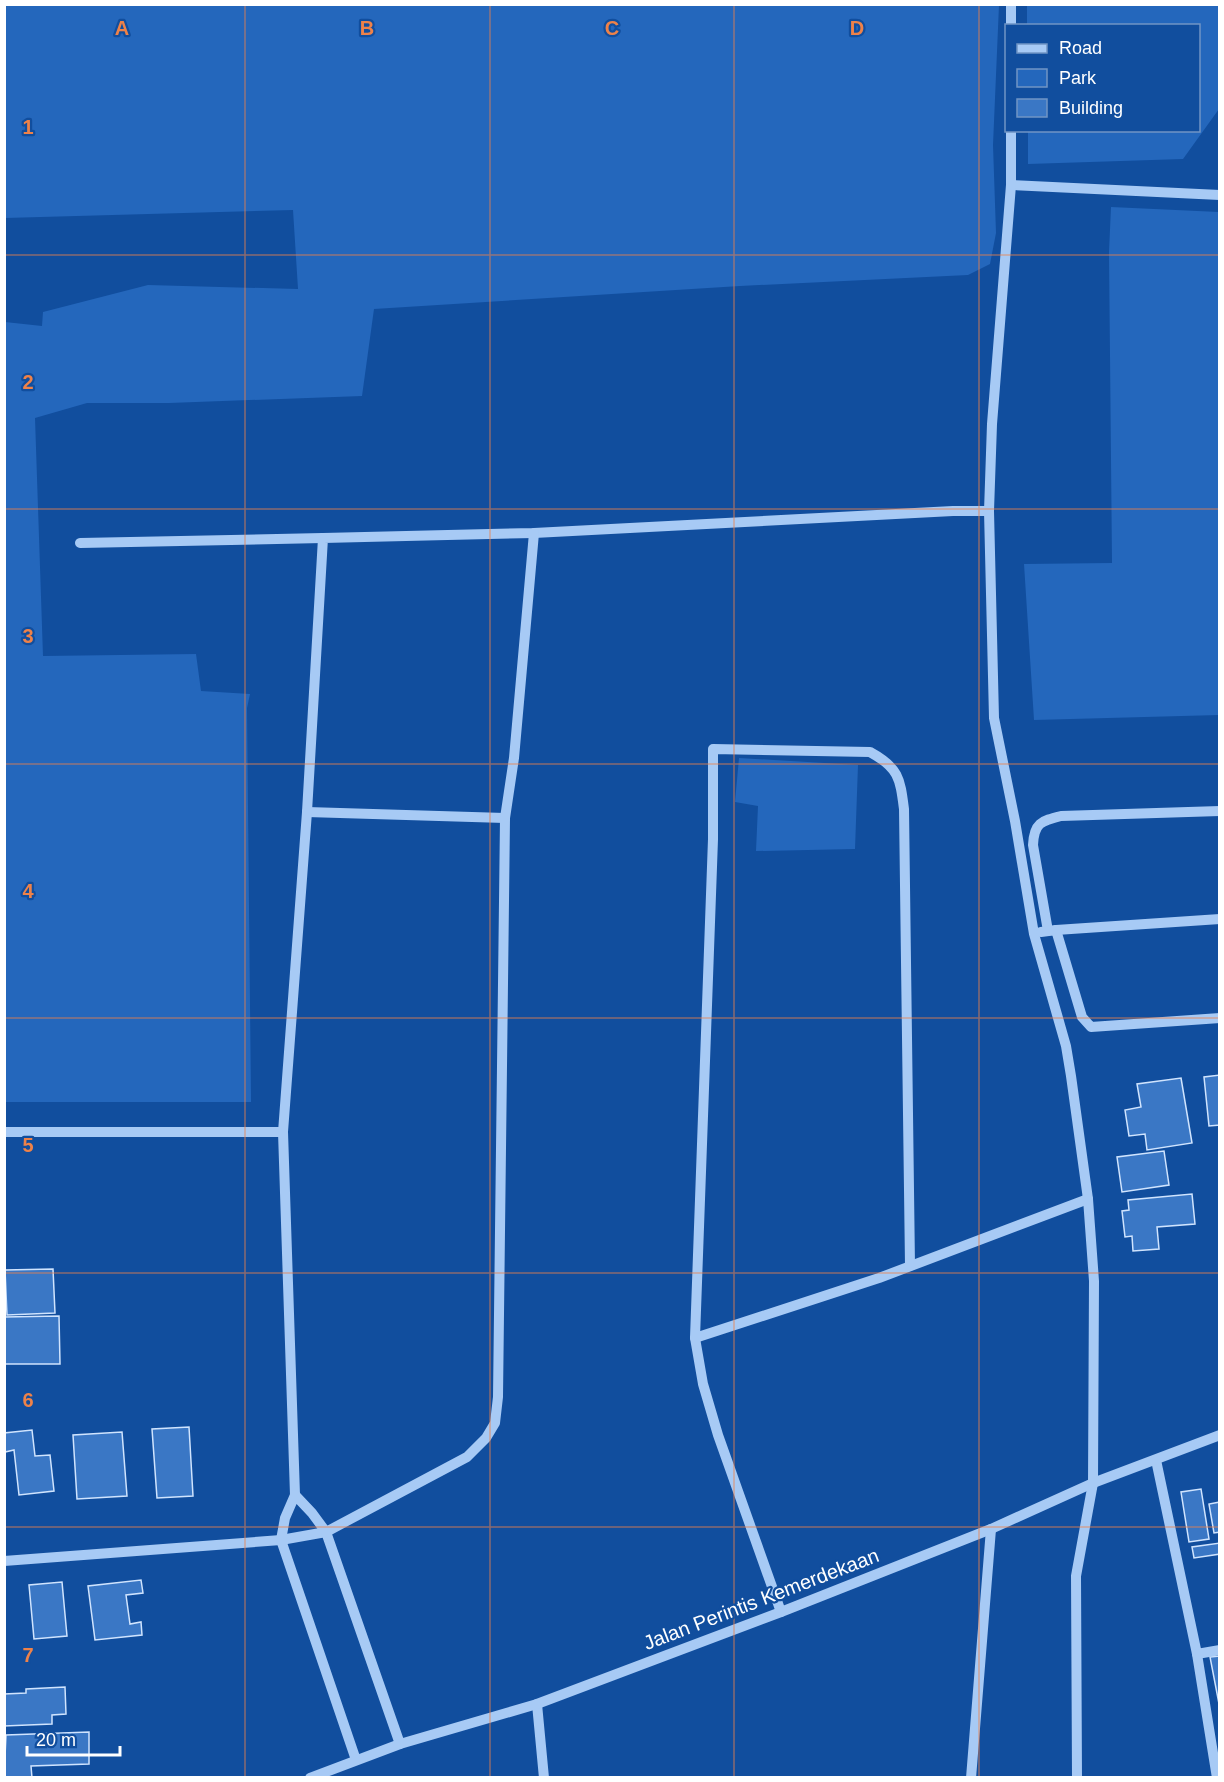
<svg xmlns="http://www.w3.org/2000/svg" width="1224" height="1782" viewBox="0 0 1224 1782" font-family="Arial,sans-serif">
<rect width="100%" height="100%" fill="#114e9e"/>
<!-- green -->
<g fill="#2467bc">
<path d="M5,4L999,5L993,145L996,233L990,264L968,275L740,286L374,309L362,396L169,403H87L35,418L43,656L196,654L201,691L250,694L247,708L251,1102H5V322L42,326L43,312L148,285L298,289L293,210L5,218Z"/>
<path d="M1027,5H1219V109L1183,159L1028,164V131L1198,130V26L1027,25Z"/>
<path d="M1111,207L1219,212V715L1034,720L1024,564L1112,563L1109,252Z"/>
<path d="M739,758L858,765L855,849L756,851L758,806L735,802Z"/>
</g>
<!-- building -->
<g fill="#3a77c5" stroke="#d0e4fe" stroke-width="1.5">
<path d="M1220,1075V1125L1209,1126L1204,1077Z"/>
<path d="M1181,1078L1192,1143L1147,1150L1145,1134L1129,1136L1125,1110L1141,1107L1137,1084Z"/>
<path d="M1164,1151L1169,1185L1122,1192L1117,1157Z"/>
<path d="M1192,1194L1195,1224L1157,1227L1159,1249L1133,1251L1132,1236L1125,1237L1122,1211L1129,1210L1128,1200Z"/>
<path d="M53,1269L55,1313L7,1315L5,1270Z"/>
<path d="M59,1316L60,1364H4V1317Z"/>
<path d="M189,1427L193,1496L157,1498L152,1429Z"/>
<path d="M32,1430L35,1456L50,1455L54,1491L19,1495L14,1450L5,1452L4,1433Z"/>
<path d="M122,1432L127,1496L77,1499L73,1435Z"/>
<path d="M1201,1489L1209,1539L1189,1542L1181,1492Z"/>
<path d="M1220,1502V1532L1214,1533L1209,1504Z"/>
<path d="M1220,1543V1554L1194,1558L1192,1547Z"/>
<path d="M141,1580L143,1593L126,1595L130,1624L141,1622L142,1635L95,1640L88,1586Z"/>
<path d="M62,1582L67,1636L34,1639L29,1585Z"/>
<path d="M1220,1656V1709L1210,1657Z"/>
<path d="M65,1687L66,1714L52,1715V1724L4,1726V1694L26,1693V1689Z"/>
<path d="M89,1732V1764L31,1766L32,1778H4L6,1735Z"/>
</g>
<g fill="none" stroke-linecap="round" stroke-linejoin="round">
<!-- minor -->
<g stroke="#a7caf5" stroke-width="10">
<path d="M1011,26V4"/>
<path d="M1011,130V185L1220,195"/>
<path d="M1011,185L992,424L989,511L994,718L1015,821L1034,934L1066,1046L1071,1076L1088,1199L1094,1281L1093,1483L1076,1576L1077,1778"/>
<path d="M80,543L323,538"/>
<path d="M307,812L505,818"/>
<path d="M1056,930L1220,919"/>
<path d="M1048,931L1033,845C1034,823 1041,821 1061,816L1220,811"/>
<path d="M1041,932L1056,930L1082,1017L1091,1027L1220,1018"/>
<path d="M4,1132H283"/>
<path d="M695,1338L879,1278L1088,1199"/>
<path d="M1156,1460L1197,1654L1220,1650"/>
<path d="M295,1495L283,1132L307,812L323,538L534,533L953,511H989"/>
<path d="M4,1561L281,1540L326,1532L467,1457L486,1438L495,1423L498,1397L505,818L514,758L534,533"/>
<path d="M781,1612L718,1435L703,1384L695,1338L713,839V749L870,752C899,768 900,778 904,809L910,1266"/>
<path d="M1197,1654L1217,1778"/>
<path d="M537,1704L544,1778"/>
<path d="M356,1760L281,1540L285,1518L295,1495L312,1513L326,1532L400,1744"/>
<path d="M310,1778L400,1744L537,1704L781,1612L991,1529L1093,1483L1220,1435"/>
<path d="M971,1778L991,1529"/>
</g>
</g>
<!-- grid -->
<path fill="none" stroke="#ee8249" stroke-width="1.5" stroke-opacity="0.55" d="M245,4V1778M490,4V1778M734,4V1778M979,4V1778M4,255H1220M4,509H1220M4,764H1220M4,1018H1220M4,1273H1220M4,1527H1220"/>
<g text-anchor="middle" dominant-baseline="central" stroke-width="4.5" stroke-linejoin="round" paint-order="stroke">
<!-- street labels -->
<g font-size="20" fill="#fff" stroke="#114e9e">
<text transform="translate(761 1599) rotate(-21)">Jalan Perintis Kemerdekaan</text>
</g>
</g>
<g font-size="20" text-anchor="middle" font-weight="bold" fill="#ee8249" stroke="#114e9e" stroke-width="4.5" stroke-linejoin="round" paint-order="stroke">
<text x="122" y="35">A</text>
<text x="367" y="35">B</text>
<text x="612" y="35">C</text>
<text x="857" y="35">D</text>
<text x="28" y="134">1</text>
<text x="28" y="389">2</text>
<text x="28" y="643">3</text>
<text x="28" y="898">4</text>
<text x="28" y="1152">5</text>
<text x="28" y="1407">6</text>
<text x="28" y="1662">7</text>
</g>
<!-- border -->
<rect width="1224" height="1782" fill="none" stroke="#ffffff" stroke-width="12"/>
<!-- legend -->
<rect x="1005" y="24" width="195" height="108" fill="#114e9e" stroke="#7095c5" stroke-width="1.5"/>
<rect x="1017" y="44" width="30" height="9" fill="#a7caf5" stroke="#7095c5" stroke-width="1.5"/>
<text x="1059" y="54" font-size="18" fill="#ffffff">Road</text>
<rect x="1017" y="69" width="30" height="18" fill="#2467bc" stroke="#7095c5" stroke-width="1.5"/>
<text x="1059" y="84" font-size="18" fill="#ffffff">Park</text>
<rect x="1017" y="99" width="30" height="18" fill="#3a77c5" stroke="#7095c5" stroke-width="1.5"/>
<text x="1059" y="114" font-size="18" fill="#ffffff">Building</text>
<!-- scale -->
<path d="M27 1746v9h93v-9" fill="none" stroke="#ffffff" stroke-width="3"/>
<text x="36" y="1746" font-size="18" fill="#ffffff" stroke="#114e9e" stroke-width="4.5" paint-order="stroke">20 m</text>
</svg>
